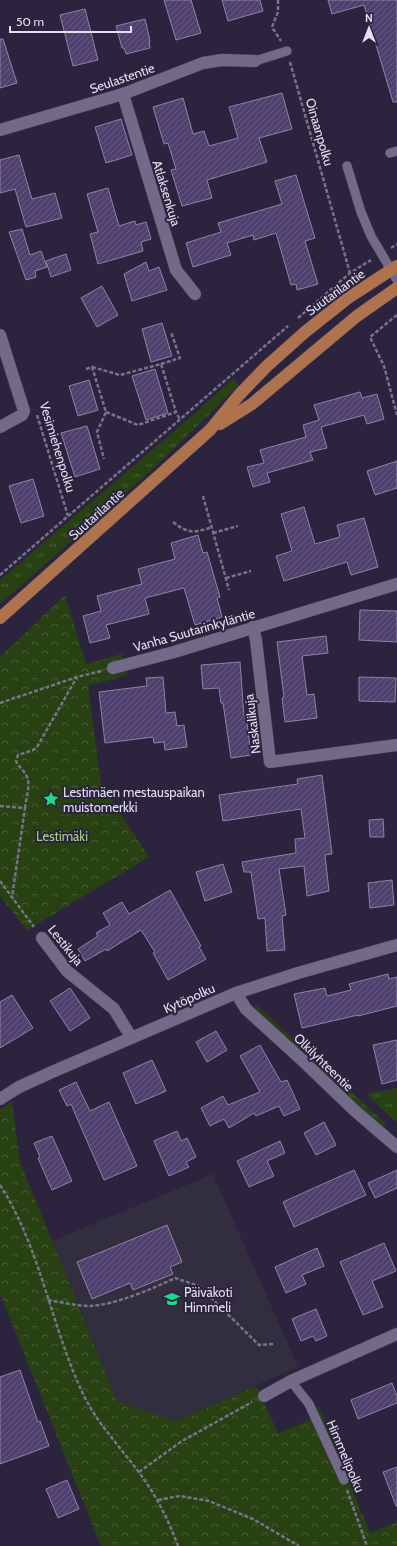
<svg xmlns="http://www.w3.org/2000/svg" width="397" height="1546" viewBox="0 0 397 1546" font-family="Cabin,sans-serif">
<defs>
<pattern id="grass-tufts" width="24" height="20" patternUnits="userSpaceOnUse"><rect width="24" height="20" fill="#284112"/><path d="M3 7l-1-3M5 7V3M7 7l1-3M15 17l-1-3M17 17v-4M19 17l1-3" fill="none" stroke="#475c35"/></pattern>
<pattern id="park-crowns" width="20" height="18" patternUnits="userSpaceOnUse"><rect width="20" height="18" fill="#284112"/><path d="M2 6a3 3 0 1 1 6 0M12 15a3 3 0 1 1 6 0" fill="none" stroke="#475c35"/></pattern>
<pattern id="building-hatch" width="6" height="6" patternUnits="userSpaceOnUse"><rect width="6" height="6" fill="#4f406e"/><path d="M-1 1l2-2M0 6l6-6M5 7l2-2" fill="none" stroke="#685b83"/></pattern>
</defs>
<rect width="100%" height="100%" fill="#2c243e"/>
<!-- education -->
<path fill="#332e3f" d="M213,1174L298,1367L175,1421L117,1401L52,1241Z"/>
<!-- grass -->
<g fill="url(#grass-tufts)">
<path d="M233,379L239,385L152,470L0,604V580L193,415Z"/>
<path d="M255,1004L386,1124L382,1128L256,1011Z"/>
<path d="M397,1088V1123L366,1094Z"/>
</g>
<!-- park -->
<g fill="url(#park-crowns)">
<path d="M65,595L86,664L122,654L127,675L88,686L101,784L149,857L27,930L0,896V657Z"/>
<path d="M12,1101L20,1162L117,1401L175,1421L256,1386L278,1433L310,1420L318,1405L370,1533L397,1522V1546H101L0,1294V1110Z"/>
</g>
<!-- building -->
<g fill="url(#building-hatch)" stroke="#8d84a4">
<path d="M164,0H191L201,33L176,40Z"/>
<path d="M222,0H260L263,11L228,21Z"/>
<path d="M328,0H397V102H393L364,5L332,14Z"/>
<path d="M85,9L98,60L73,66L60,15Z"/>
<path d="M145,19L150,41H149L150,48L126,54L124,48H122L116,26Z"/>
<path d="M0,39H3L17,83L0,88Z"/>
<path d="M282,93L292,129L259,138L267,162L207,180L212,198L182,206L171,170L176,169L168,143L164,144L153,107L183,98L193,134L204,131L209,146L238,138L229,107Z"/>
<path d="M121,119L132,155L106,163L95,127Z"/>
<path d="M19,155L32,199L55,193L62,218L26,227L15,189L0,193V160Z"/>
<path d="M296,175L315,238L305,241L318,284L297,290L296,284L291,285L276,233L254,240L253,235L227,243L231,255L193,267L186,243L221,232L218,223L282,204L275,181Z"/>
<path d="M108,188L119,226L135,221L136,225L146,222L151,239L141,242L143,251L98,264L90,234L98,232L87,194Z"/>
<path d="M22,229L30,255L41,251L47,267L35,271L36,277L26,280L9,232Z"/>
<path d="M66,254L71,270L51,277L46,261Z"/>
<path d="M146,262L149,271L159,267L167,290L132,301L124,274Z"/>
<path d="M102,286L118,315L97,327L81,298Z"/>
<path d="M162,323L172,356L151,362L142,329Z"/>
<path d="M155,369L168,413L146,420L132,376Z"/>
<path d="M89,380L98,410L78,416L69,386Z"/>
<path d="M360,392L362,398L377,394L384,419L367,424L364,415L321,427L327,448L310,452L313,460L267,473L270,482L253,487L247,467L264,463L260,450L306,437L303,425L319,420L314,405Z"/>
<path d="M87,426L100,469L75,477L61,433Z"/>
<path d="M397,461V488L375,495L367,471Z"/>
<path d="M33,479L44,516L21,523L9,486Z"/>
<path d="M304,507L315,544L340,537L337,525L364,518L378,567L351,575L347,562L284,581L276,556L292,551L281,514Z"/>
<path d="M198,535L203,553L207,552L220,597L217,598L222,617L195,625L184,588L145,598L149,614L106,625L110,638L90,643L83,616L101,611L97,596L142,584L138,569L175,559L171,543Z"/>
<path d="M360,610L397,611V642L359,640Z"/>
<path d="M326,636L328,653L302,656L307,695L314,694L317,718L285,722L282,698L284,697L277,642Z"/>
<path d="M240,662L244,716L246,715L251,755L231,758L223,703H221L219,688L203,689L201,665Z"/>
<path d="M163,677L166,713L175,712L177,726L184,725L187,747L165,750L164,742L154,743L153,737L105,743L99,692L147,686L146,678Z"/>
<path d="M359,677L396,678L395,702L359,701Z"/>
<path d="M322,775L332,854L325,855L329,891L307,896L304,866L279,869L286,915L282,916L285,950L267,951L265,918L258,919L251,872H244L242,862L296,853L295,839L305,838L301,809L223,821L219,795L298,784L297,779Z"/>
<path d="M383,819L384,837H370L369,820Z"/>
<path d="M223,864L232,892L205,901L196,872Z"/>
<path d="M392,880L394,905L370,908L368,883Z"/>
<path d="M170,890L201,946L199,947L206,959L168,980L153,953L155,952L141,930L107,951L106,949L85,961L78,949L98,936L96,933L110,925L103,913L122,902L129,914Z"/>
<path d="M388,974L389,979L397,977V1006L358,1016V1015L302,1028L294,994L325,988L327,996L351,990L349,984Z"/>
<path d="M70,988L90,1018L70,1031L50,1001Z"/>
<path d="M12,995L33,1028L0,1048V1002Z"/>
<path d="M216,1031L227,1050L207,1062L196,1042Z"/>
<path d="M397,1040V1080L382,1084L373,1045Z"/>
<path d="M260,1045L281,1082L287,1080L300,1109L284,1116L279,1106L256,1116L254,1113L229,1128L224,1119L210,1126L201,1108L223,1096L228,1105L260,1092L240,1056Z"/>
<path d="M152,1060L166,1091L136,1104L123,1073Z"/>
<path d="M76,1082L90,1111L109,1102L137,1166L104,1180L71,1104L67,1106L59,1090Z"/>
<path d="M324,1122L336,1145L316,1155L304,1133Z"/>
<path d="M177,1131L181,1141L187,1138L196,1157L186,1162L189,1167L169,1176L154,1141Z"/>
<path d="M52,1136L72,1181L52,1190L38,1158L40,1157L34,1143Z"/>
<path d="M280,1141L285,1153L267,1161L274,1176L249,1187L237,1161Z"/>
<path d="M354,1170L366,1195L294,1227L283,1202Z"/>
<path d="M397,1170V1188L375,1198L368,1183Z"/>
<path d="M167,1225L182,1262L170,1267L173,1274L133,1290L130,1283L92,1299L77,1262Z"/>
<path d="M384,1243L396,1271L372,1281L383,1307L363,1315L340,1262Z"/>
<path d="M317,1248L324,1266L302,1275L306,1284L286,1293L275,1267Z"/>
<path d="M316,1309L327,1336L316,1341L313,1336L301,1341L292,1319Z"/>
<path d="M20,1370L38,1422L40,1421L49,1446L0,1464V1377Z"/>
<path d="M392,1383L397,1396V1403L358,1419L351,1400Z"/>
<path d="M397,1467V1506H396L383,1472Z"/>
<path d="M67,1480L79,1509L58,1518L46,1489Z"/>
</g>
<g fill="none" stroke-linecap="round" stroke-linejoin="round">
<defs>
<g id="lane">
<path d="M255,61L287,51"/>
<path d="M390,153L397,151"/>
<path d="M347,166L361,212L371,236L397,280"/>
<path d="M291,1381L309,1404L344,1480"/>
</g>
<g id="street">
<path d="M123,94L176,270L195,294"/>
<path d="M0,130L123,94L203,63L222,60L255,61"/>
<path d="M0,335L24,411L22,415L0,427"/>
<path d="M253,627L256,640L270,762L397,745"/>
<path d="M113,668L174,652L397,584"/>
<path d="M42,938L67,971L114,1009L131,1037"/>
<path d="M236,993L246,1009L302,1060L354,1110L397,1147"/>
<path d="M0,1099L19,1087L52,1072L236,993L298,973L397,945"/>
<path d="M264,1396L291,1381L397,1334"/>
</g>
<g id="primary">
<path d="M220,424L252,404L357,316L397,288"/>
<path d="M0,618L210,430L239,395L267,366L305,332L348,298L397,266"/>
</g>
</defs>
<!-- lane casing -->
<use href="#lane" stroke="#463f55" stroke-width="10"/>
<!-- street casing -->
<use href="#street" stroke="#463f55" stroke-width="13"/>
<!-- primary casing -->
<use href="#primary" stroke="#463f55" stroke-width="13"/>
<!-- path -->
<g stroke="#797389" stroke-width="2.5" stroke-dasharray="4 2" stroke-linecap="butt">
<path d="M278,0V12L272,27L281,41"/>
<path d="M290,62L350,273"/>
<path d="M391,248L397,244"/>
<path d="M397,315L370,337L384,366L397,415"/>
<path d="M298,318L350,273L371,260"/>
<path d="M161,364L180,358L171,332"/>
<path d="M92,367L120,375L161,364L176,412"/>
<path d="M86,369L92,367L106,412L97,432L104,459"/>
<path d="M106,412L138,425L176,412L180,420"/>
<path d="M37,415L68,516"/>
<path d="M203,496L229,590"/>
<path d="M173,522C188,534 195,533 212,527"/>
<path d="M213,533L238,526"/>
<path d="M0,575L288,326"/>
<path d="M226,578L251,571"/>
<path d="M0,703L77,677L101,671"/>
<path d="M0,806L25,808L12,897"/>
<path d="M25,808C26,797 32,783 25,773C22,769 18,766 16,761L18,755L33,750L37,747L77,677"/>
<path d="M0,881L34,927"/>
<path d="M0,1185C42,1250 51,1329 85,1398C99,1425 120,1447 138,1471C156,1495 168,1519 178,1546"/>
<path d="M48,1300C61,1302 76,1306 89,1306C115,1305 152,1289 175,1278L199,1286L259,1345L275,1344"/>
<path d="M139,1472L182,1441L252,1402"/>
<path d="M347,1490L367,1546"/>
<path d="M158,1500L180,1496L209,1501L253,1519L299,1546"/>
</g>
<!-- lane -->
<use href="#lane" stroke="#736a89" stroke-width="9"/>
<!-- street -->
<use href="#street" stroke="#736a89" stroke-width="12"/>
<!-- primary -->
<use href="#primary" stroke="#ae724f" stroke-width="12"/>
</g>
<!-- icons -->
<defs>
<symbol id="sight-bare" viewBox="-9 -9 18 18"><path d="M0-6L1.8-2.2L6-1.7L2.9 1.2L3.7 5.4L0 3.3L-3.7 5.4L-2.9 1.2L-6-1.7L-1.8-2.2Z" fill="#1fd887" stroke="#2c243e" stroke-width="2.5" paint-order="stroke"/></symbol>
<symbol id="school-bare" viewBox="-9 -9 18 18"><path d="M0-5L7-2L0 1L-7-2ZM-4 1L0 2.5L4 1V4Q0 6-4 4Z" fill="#1fd887" stroke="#2c243e" stroke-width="2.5" paint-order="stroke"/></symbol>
</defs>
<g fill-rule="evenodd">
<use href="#sight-bare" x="40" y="788" width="22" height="22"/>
<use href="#school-bare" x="161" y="1288" width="22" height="22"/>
</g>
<g text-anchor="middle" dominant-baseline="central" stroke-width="4" stroke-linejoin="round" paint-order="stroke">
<!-- street labels -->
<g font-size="13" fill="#e3dff0" stroke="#2c243e">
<text transform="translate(122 78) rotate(-19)">Seulastentie</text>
<text transform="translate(320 132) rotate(74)">Oinaanpolku</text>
<text transform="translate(167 193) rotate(73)">Atlaksenkuja</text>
<text transform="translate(335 292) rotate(-36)">Suutarilantie</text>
<text transform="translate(58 447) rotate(73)">Vesimiehenpolku</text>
<text transform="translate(96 514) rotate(-42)">Suutarilantie</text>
<text transform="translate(194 630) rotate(-16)">Vanha Suutarinkyläntie</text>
<text transform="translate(252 724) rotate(-97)">Naskalikuja</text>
<text transform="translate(66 945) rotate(51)">Lestikuja</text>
<text transform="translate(189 998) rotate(-24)">Kytöpolku</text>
<text transform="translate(324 1062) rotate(44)">Olkilyhteentie</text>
<text transform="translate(346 1456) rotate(67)">Himmelipolku</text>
</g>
<!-- poi labels -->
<g font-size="13" fill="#e3dff0" stroke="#2c243e" text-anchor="start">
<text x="63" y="792">Lestimäen mestauspaikan<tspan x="63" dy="15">muistomerkki</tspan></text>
<text x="184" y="1292">Päiväkoti<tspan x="184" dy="15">Himmeli</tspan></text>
</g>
<!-- park labels -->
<g font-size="13" fill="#a3cd85" stroke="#2c243e">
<text x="62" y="836">Lestimäki</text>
</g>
</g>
<!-- north arrow -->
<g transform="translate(369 28)" stroke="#2c243e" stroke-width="3" paint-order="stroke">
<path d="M0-3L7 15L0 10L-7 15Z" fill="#e3dff0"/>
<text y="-6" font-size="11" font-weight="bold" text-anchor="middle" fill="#e3dff0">N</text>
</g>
<!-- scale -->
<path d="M10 26v6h121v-6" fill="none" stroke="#e3dff0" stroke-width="2"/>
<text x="16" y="26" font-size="12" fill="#e3dff0" stroke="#2c243e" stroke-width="3" paint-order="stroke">50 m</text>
</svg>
